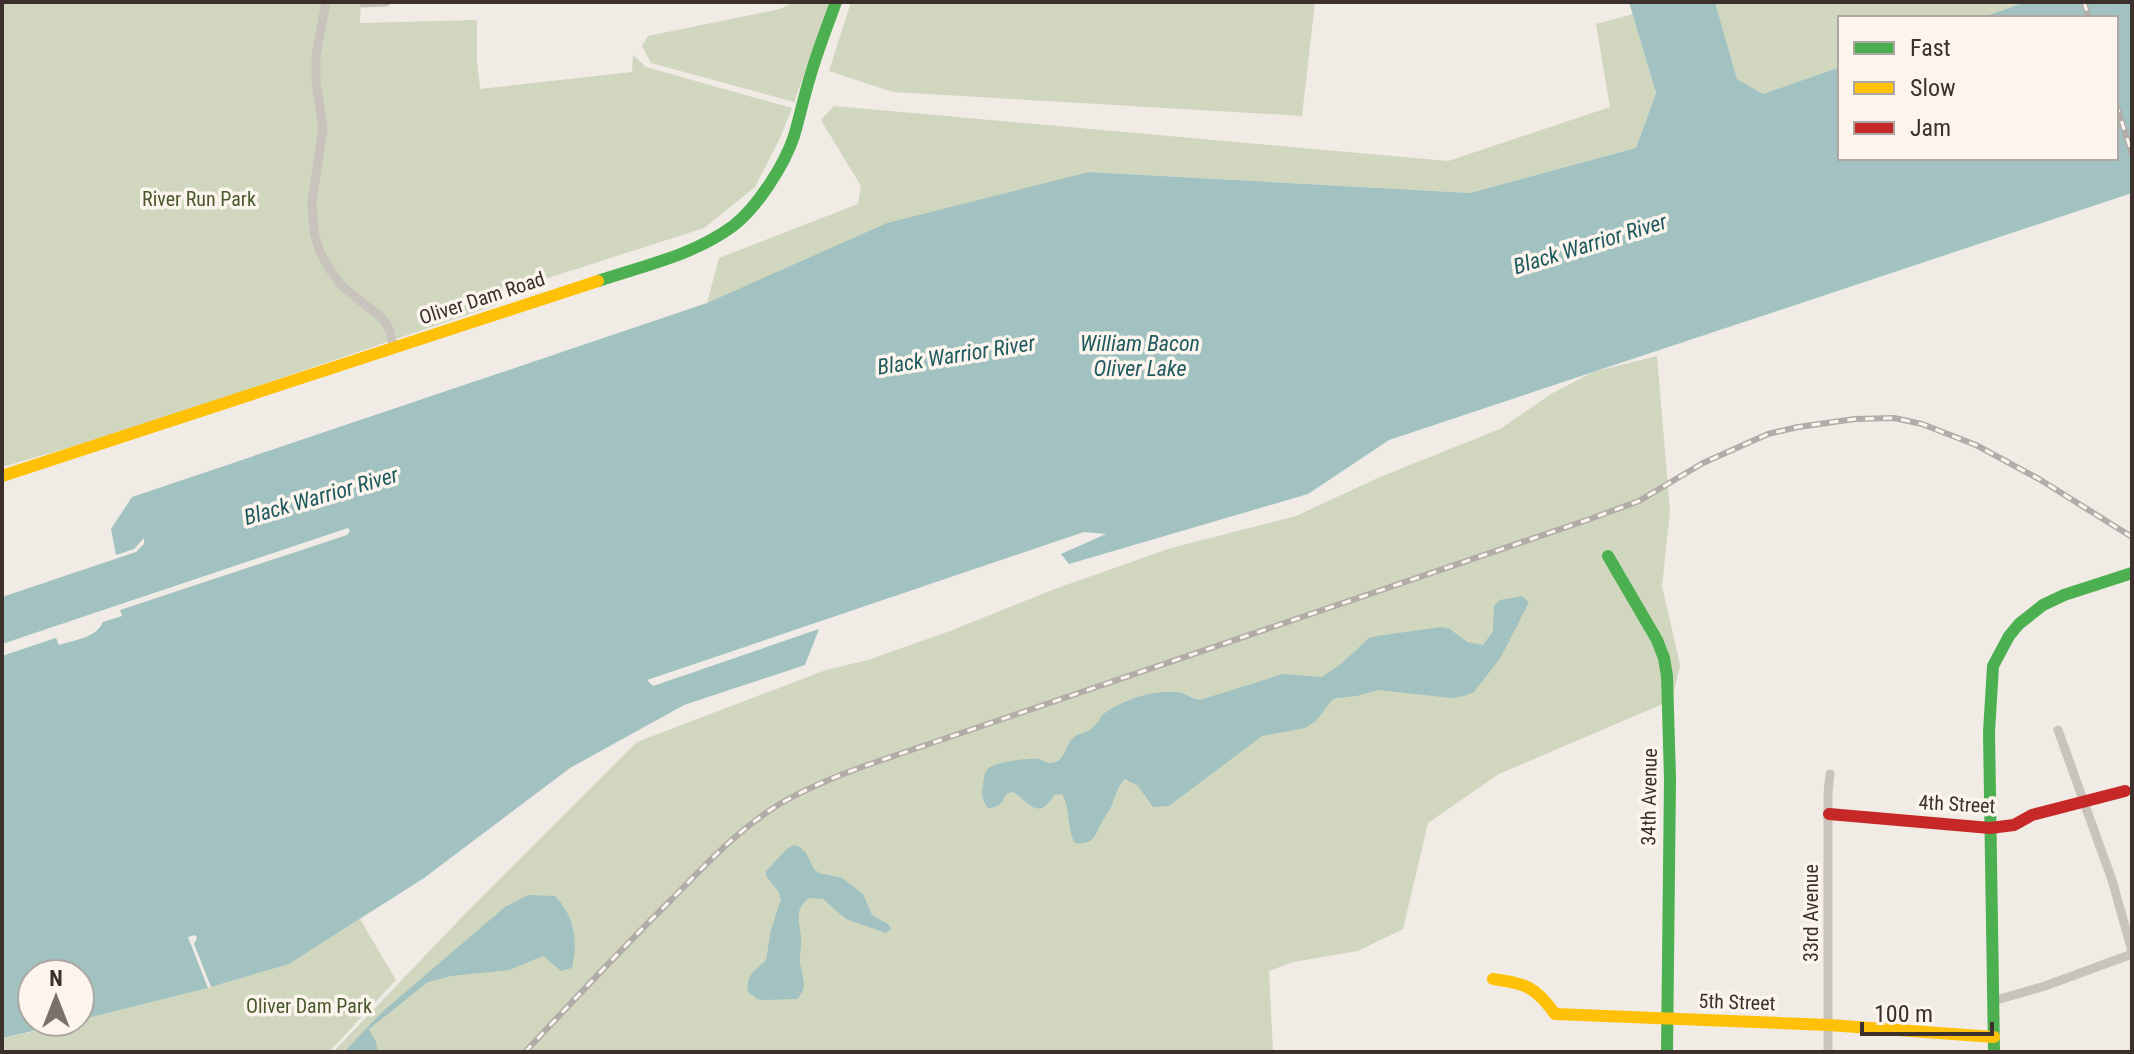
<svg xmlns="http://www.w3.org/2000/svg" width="2134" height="1054" viewBox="0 0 2134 1054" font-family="'Roboto Condensed',sans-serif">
<rect width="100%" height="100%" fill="#f0ebe5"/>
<!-- green -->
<g fill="#d1d6bf">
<path d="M2,2H361L360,23L477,20V61L480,89L632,72L633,55L646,67L792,108L781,136L755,187L704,228L495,295L496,305L116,434L2,467Z"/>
<path d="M794,2H831L794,102L651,63L642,46L648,36L780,9Z"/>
<path d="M851,2H1315L1302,116L893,92L829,71Z"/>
<path d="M1715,2H2026L1980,18H1840V67L1763,94L1737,79Z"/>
<path d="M1633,14L1656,93L1636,148L1470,193L1089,172L707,303L719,258L858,204L861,186L821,120L834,106L1448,161L1610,107L1596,24Z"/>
<path d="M1657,356L1670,511L1662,586L1680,665L1672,700L1499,774L1428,823L1403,929L1358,951L1293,962L1269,971L1273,1052H333L462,917L637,742L826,670L868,660L950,631L1052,590L1171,548L1296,516L1380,477L1500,429L1551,394L1593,372Z"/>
<path d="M360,919L396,980L329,1052H2V1038L80,1022V1020L208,988L288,964Z"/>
</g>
<!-- water -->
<g fill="#a1c2c1">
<path d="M1629,2H1715L1737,79L1763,94L1840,67V158H2116V18H1980L2026,2H2132V193L1389,440L1308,494L1069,564L1061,554L1106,534L1084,532L647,680L653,686L819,629L805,665L684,705L570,768L424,878L289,964L211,987L194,944L197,938L195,935L188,937L208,988L80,1020V974H32V1022H73L2,1038V656L56,638L59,645C74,640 96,638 103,622L122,616L120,610L347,535L350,531L348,528L2,644V597L136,552L144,544V538L134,549L116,555L111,529L132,497L707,303L887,223L1089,172L1470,193L1636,148L1656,93Z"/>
<path d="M1522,596L1529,602L1501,657L1474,692L1464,696L1452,698L1378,690L1357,696L1336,698L1332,700L1316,721L1305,728L1262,736L1169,806L1153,807L1138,786L1125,779C1116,787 1116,798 1110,809C1108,813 1105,816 1103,820C1094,835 1096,845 1075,843C1066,827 1071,809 1062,794L1054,795C1038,822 1030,802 1013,792L1006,794C1002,803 999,808 988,808C982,800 981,794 983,785C984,778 984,772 989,768C995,762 1029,758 1038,759C1044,760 1048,765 1055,762C1066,759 1065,745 1073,738C1078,733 1084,734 1089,730C1097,726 1099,717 1106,712C1125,699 1154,690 1177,692C1186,693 1191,699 1200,700L1283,674L1322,677L1341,664L1369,638L1377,636L1441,627L1450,629L1467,642L1483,645L1493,631L1494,606L1500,600Z"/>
<path d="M793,845L798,846L806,853L814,869L819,873L842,878L863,894L872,915L888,924L891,929L886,933L846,919L823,899L809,898C793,910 800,922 801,938C802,947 799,956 800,964C803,977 808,989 797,999L764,1000L757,999L748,992C745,975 756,970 766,960L771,930L781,899L778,891L766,876V871L787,849Z"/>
<path d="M528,895L555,896C575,917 578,941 572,968L561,971L543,956L509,970L451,976L428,982L369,1029L376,1042L378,1052H344L381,1013L505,907Z"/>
</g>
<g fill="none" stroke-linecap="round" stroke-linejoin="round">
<!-- street -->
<g stroke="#c9c3be" stroke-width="9">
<path d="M326,2L316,56V82L323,128L312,202L314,232L320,252L330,270L343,287L383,319L390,331L393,348"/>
<path d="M363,3L386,2"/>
<path d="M2058,730L2112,880L2132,951"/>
<path d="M1993,1001L2045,986L2132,954"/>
<path d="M1828,1052V793L1830,774"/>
</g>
<!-- fast -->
<g stroke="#4caf50" stroke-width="12">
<path d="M598,281C643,266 694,255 733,226C757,208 785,164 794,136C800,116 804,96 810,77C817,52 827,27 836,2"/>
<path d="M1608,556L1657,640L1664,658L1667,676L1670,778L1667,1052"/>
<path d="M1994,1052L1989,732L1993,666L2009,636L2019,624L2043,605L2064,595L2132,573"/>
</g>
<!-- slow -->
<g stroke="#ffc107" stroke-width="12">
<path d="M2,476L598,281"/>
<path d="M1493,979C1525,983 1536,987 1555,1014L1829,1025L1994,1037"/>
</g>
<!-- jam -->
<path stroke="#c62828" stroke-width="12" d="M1829,814L1990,828L2014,825L2032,815L2125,791"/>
<defs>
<g id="rail">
<path d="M2084,2L2089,18"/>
<path d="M2116,104L2132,154"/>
<path d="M525,1052C574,1000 622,948 673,898C706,864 738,830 778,805C810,786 844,773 879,761L1590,519L1639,501L1703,463L1768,434L1798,427L1855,419L1894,418L1922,424L1976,445L2039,479L2132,537"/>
</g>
</defs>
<!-- rail casing -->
<use href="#rail" stroke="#b1aca8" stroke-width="6"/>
<!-- rail -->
<use href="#rail" stroke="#fbf5ee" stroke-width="3" stroke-dasharray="9" stroke-linecap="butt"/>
</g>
<g text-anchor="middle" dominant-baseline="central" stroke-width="7" stroke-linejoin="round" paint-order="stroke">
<!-- park labels -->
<g font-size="20" fill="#4a5a2e" stroke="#fbf5ee">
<text x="199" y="199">River Run Park</text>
<text x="309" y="1006">Oliver Dam Park</text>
</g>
<!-- street labels -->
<g font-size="20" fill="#3b302b" stroke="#fbf5ee">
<text transform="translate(482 298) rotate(-18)">Oliver Dam Road</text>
<text transform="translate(1649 797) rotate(-89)">34th Avenue</text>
<text transform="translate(1957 804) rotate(3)">4th Street</text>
<text transform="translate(1811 913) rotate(-90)">33rd Avenue</text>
<text transform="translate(1737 1002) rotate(2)">5th Street</text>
</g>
<!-- water labels -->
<g font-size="22" font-style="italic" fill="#1f5a5e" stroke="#fbf5ee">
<text transform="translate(1590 244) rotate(-17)">Black Warrior River</text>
<text x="1140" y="343">William Bacon<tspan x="1140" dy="25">Oliver Lake</tspan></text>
<text transform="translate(956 355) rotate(-9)">Black Warrior River</text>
<text transform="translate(321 496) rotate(-16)">Black Warrior River</text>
</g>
</g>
<!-- border -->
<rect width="2134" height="1054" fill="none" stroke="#3b302b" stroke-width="8"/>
<!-- legend -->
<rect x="1838" y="16" width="280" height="144" fill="#fbf5ee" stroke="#aea6a0" stroke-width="2"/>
<rect x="1854" y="42" width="40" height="12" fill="#4caf50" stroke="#aea6a0" stroke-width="2"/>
<text x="1910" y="56" font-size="24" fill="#3b302b">Fast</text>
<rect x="1854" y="82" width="40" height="12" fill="#ffc107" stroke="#aea6a0" stroke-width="2"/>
<text x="1910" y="96" font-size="24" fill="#3b302b">Slow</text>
<rect x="1854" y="122" width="40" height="12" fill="#c62828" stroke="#aea6a0" stroke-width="2"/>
<text x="1910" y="136" font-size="24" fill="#3b302b">Jam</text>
<!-- north arrow -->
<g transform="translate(56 998)"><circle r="38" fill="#fbf5ee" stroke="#aea6a0" stroke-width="2"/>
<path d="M0-6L14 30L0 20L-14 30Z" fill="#7a716c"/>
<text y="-12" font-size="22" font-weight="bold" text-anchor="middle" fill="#3b302b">N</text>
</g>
<!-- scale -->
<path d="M1862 1022v12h130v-12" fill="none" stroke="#3b302b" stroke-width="4"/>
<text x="1874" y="1022" font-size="24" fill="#3b302b" stroke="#fbf5ee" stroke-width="6" paint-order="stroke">100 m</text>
</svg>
